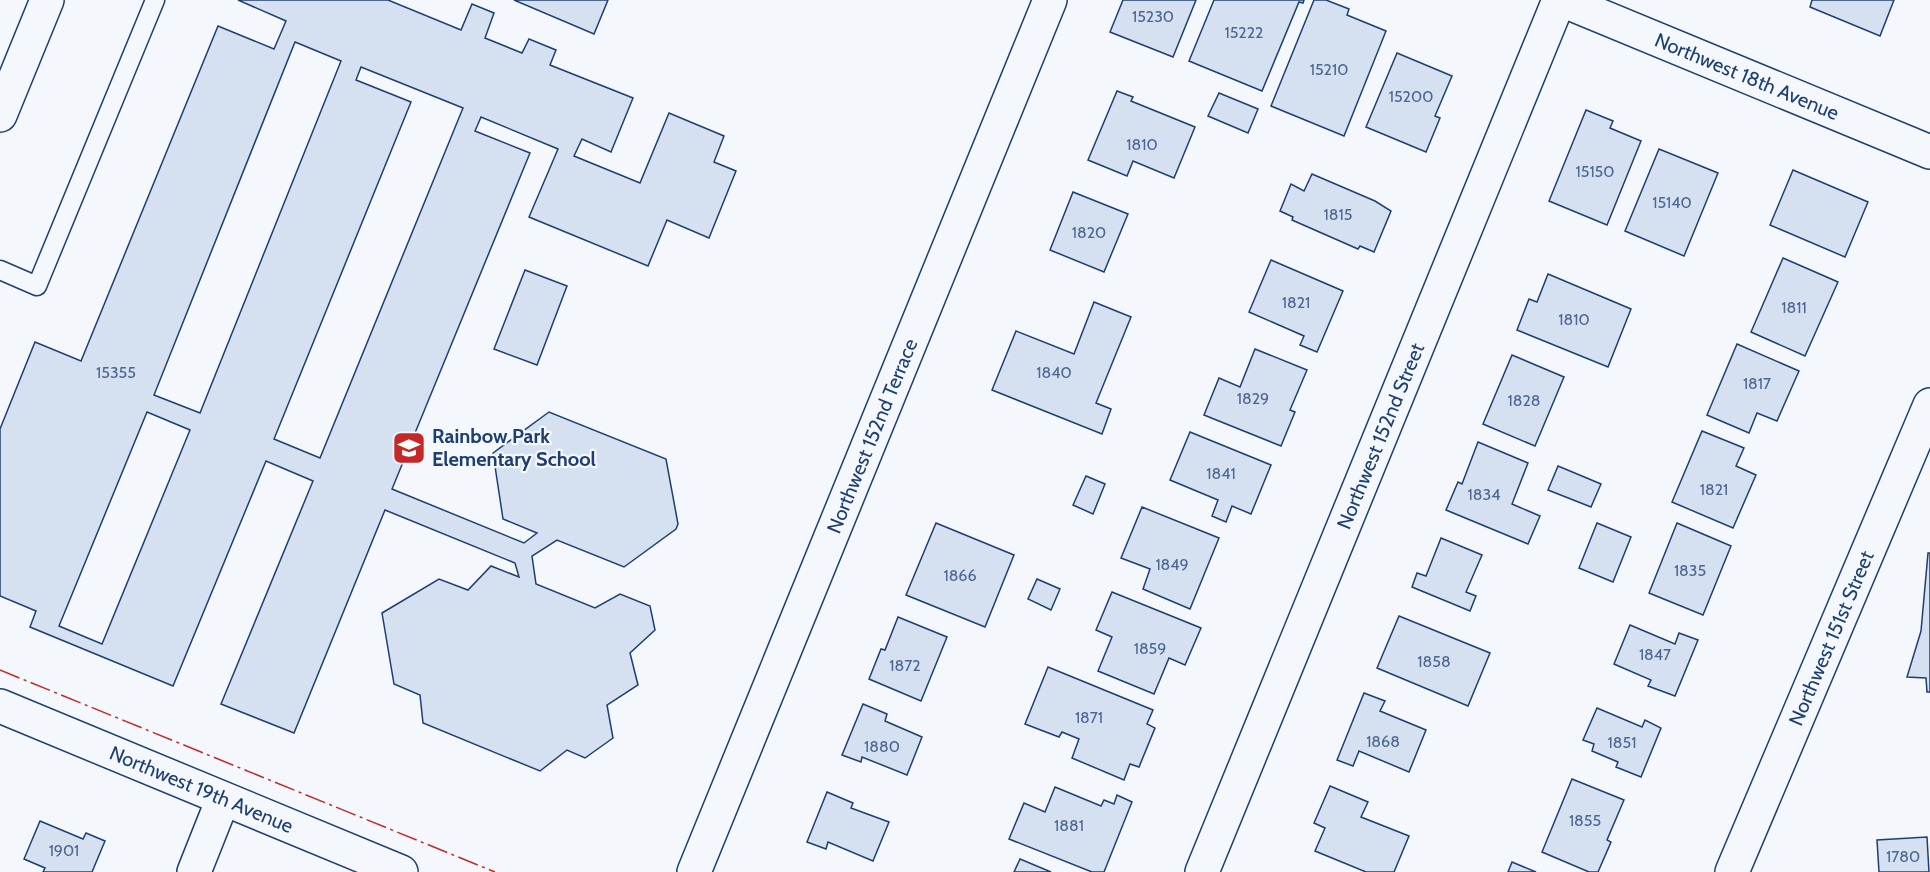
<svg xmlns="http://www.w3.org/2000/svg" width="1930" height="872" viewBox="0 0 1930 872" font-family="Cabin,sans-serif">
<rect width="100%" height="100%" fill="#f4f7fb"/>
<!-- building -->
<g fill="#d5e0f0" stroke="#1d3f73" stroke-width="1.5" fill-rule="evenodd">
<path d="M238,0H388L461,30L472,4L494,13L485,38L522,53L529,39L556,50L550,65L633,98L611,152L582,139L574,156L640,183L669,113L724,136L714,162L736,171L709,238L667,220L648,266L529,217L558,149L481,117L475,131L530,153L392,489L524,543L537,533L503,519L493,453L549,412L666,459L678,524L676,529L624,567L557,540L532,556L536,584L595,608L620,594L650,606L655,630L630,653L638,685L607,705L613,738L585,758L567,750L540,771L423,723L420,695L394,684L382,613L439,579L468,590L491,566L519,577L515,563L385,510L294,733L221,704L313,481L266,461L173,686L30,627L36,611L0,596V429L35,342L81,361L218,26L274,49L286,21ZM295,42L341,61L200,413L154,395ZM361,67L463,108L320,458L274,439L411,102L356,80ZM147,412L190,430L102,644L59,626Z"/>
<path d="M514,0H608L594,34Z"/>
<path d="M1123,0H1196L1173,57L1110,32Z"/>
<path d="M1214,0H1304L1303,3L1299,2L1262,91L1189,61Z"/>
<path d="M1314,0H1326L1349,9L1347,15L1386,31L1344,136L1271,106Z"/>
<path d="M1812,0H1894L1880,36L1810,7Z"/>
<path d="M1397,53L1452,76L1435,116L1440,118L1426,152L1366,127Z"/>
<path d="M1117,91L1133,97L1131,101L1195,127L1174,178L1133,161L1127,176L1088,160Z"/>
<path d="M1219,93L1258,109L1248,133L1208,116Z"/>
<path d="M1586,110L1613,121L1610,128L1641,141L1607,225L1549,201Z"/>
<path d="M1659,149L1718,173L1684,256L1625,231Z"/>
<path d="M1793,170L1868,202L1845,257L1770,225Z"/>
<path d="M1312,174L1375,201L1391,211L1374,252L1360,246L1358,249L1292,220L1293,217L1280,211L1291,184L1304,191Z"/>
<path d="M1073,192L1128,214L1104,272L1050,250Z"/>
<path d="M1783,258L1838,282L1805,356L1751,332Z"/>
<path d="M1271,260L1343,291L1317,352L1300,345L1304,336L1249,312Z"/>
<path d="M525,270L567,286L537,365L494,349Z"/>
<path d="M1548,274L1631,309L1608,367L1517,330L1529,299L1537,302Z"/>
<path d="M1094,302L1131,317L1096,403L1111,409L1102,434L992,390L1016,331L1074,354Z"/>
<path d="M1737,344L1799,371L1777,421L1757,413L1749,433L1707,415Z"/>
<path d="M1255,349L1307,370L1290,410L1295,412L1281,446L1204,415L1219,378L1240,387Z"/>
<path d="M1512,355L1564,377L1535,446L1483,424Z"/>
<path d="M1702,431L1744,448L1736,466L1756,475L1733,528L1672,502Z"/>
<path d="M1190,432L1271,465L1251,514L1232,506L1226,522L1212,516L1218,500L1170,480Z"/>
<path d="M1478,442L1528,463L1512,504L1540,516L1528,544L1446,510L1458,482L1462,484Z"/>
<path d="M1558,466L1601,484L1591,507L1548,490Z"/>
<path d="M1086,476L1105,484L1093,514L1073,505Z"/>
<path d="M1142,507L1219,538L1190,609L1143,589L1150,569L1121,558Z"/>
<path d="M936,523L1014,555L985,627L906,595Z"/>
<path d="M1597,523L1631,537L1613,582L1579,568Z"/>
<path d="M1677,523L1731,546L1703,615L1649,593Z"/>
<path d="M1441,538L1482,555L1466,592L1476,596L1470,611L1412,587L1417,573L1426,576Z"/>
<path d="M1928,553H1930V692H1927L1926,678L1907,677L1921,631Z"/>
<path d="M1037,579L1060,589L1051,610L1028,599Z"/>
<path d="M1112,592L1201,628L1185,665L1169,658L1154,694L1098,671L1112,637L1096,630Z"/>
<path d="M1399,616L1490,653L1468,706L1377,668Z"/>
<path d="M898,617L947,637L921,701L869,679L881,649L885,650Z"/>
<path d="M1630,625L1675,644L1679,633L1698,640L1675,696L1648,686L1651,680L1614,664Z"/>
<path d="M1048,667L1153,710L1147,724L1155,728L1139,767L1130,764L1124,780L1072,758L1079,739L1062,732L1059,737L1025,724Z"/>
<path d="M1364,693L1385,701L1380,711L1426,730L1409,772L1359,751L1353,766L1337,760Z"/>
<path d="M863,704L887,714L885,721L922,737L907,775L862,757L861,762L842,755Z"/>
<path d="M1597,708L1642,727L1645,720L1661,728L1641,777L1616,767L1618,762L1592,751L1594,744L1583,740Z"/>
<path d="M1572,779L1624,800L1607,840L1611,842L1598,872H1589L1542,852Z"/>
<path d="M1330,786L1368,802L1361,817L1409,836L1394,872H1366L1315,851L1325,828L1314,823Z"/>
<path d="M1055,787L1101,806L1104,800L1114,804L1117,795L1132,802L1104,872H1092L1009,839L1024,803L1045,812Z"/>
<path d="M827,792L853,803L851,808L889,822L873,861L828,842L826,849L807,842Z"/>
<path d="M40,821L83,839L86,833L105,841L92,872H43L45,868L24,859Z"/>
<path d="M1927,837L1929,872H1879L1877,840Z"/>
<path d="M1020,859L1051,872H1014Z"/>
<path d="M1512,862L1536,872H1508Z"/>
</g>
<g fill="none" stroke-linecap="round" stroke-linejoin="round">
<defs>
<path id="lane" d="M0,270L37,286L155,0"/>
<g id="street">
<path id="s1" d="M1562,0L1930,152"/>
<path d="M0,115L47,0"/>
<path id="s2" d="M0,706L401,872"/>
<path d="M194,872L223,799"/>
<path id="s3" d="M694,872L1050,0"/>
<path id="s4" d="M1202,872L1559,0"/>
</g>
<g id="secondary">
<path id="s5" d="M1732,872L1930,405"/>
</g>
</defs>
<!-- lane casing -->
<use href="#lane" stroke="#1d3f73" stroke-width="21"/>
<!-- street casing -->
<use href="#street" stroke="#1d3f73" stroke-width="36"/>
<!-- secondary casing -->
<use href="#secondary" stroke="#1d3f73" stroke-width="36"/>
<!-- lane -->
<use href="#lane" stroke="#f4f7fb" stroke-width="18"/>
<!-- street -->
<use href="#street" stroke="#f4f7fb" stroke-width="33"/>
<!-- secondary -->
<use href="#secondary" stroke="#f4f7fb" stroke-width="33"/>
<!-- power -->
<path stroke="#c62828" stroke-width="1.5" stroke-dasharray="21 4.5 3 4.5" stroke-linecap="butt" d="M0,670L495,872"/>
</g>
<!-- icons -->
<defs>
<symbol id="school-square" viewBox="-11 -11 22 22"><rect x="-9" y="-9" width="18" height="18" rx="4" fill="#c62828" stroke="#f4f7fb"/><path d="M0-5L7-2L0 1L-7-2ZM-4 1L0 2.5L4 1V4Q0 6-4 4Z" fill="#fff"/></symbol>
</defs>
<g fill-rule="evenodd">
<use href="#school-square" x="390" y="429" width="38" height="38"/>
</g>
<g text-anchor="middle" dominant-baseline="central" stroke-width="4.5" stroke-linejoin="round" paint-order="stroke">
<!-- number labels -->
<g font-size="16" fill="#4b6792">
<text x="1153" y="16">15230</text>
<text x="1244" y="32">15222</text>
<text x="1329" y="69">15210</text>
<text x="1411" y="96">15200</text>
<text x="1142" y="144">1810</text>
<text x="1595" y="171">15150</text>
<text x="1672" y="202">15140</text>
<text x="1338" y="214">1815</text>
<text x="1089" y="232">1820</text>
<text x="1296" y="302">1821</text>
<text x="1794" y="307">1811</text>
<text x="1574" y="319">1810</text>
<text x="116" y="372">15355</text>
<text x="1054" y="372">1840</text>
<text x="1757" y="383">1817</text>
<text x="1253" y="398">1829</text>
<text x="1524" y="400">1828</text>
<text x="1221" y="473">1841</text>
<text x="1714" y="489">1821</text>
<text x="1484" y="494">1834</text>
<text x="1172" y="564">1849</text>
<text x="1690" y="570">1835</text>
<text x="960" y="575">1866</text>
<text x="1150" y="648">1859</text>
<text x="1655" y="654">1847</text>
<text x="1434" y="661">1858</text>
<text x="905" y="665">1872</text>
<text x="1089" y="717">1871</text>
<text x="1383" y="741">1868</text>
<text x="1622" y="742">1851</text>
<text x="882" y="746">1880</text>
<text x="1585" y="820">1855</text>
<text x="1069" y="825">1881</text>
<text x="64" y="850">1901</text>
<text x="1903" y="856">1780</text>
</g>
<!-- street labels -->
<g font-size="20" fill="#1d3f73" stroke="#f4f7fb">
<text stroke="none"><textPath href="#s1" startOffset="200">Northwest 18th Avenue</textPath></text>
<text stroke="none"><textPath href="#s3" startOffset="471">Northwest 152nd Terrace</textPath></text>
<text stroke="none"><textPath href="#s4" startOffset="471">Northwest 152nd Street</textPath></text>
<text stroke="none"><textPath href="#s5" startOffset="254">Northwest 151st Street</textPath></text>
<text stroke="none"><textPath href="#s2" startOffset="218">Northwest 19th Avenue</textPath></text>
</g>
<!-- poi labels -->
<g font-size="20" font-weight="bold" fill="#1d3f73" stroke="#f4f7fb" text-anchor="start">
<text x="432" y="436">Rainbow Park<tspan x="432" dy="23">Elementary School</tspan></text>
</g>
</g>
</svg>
